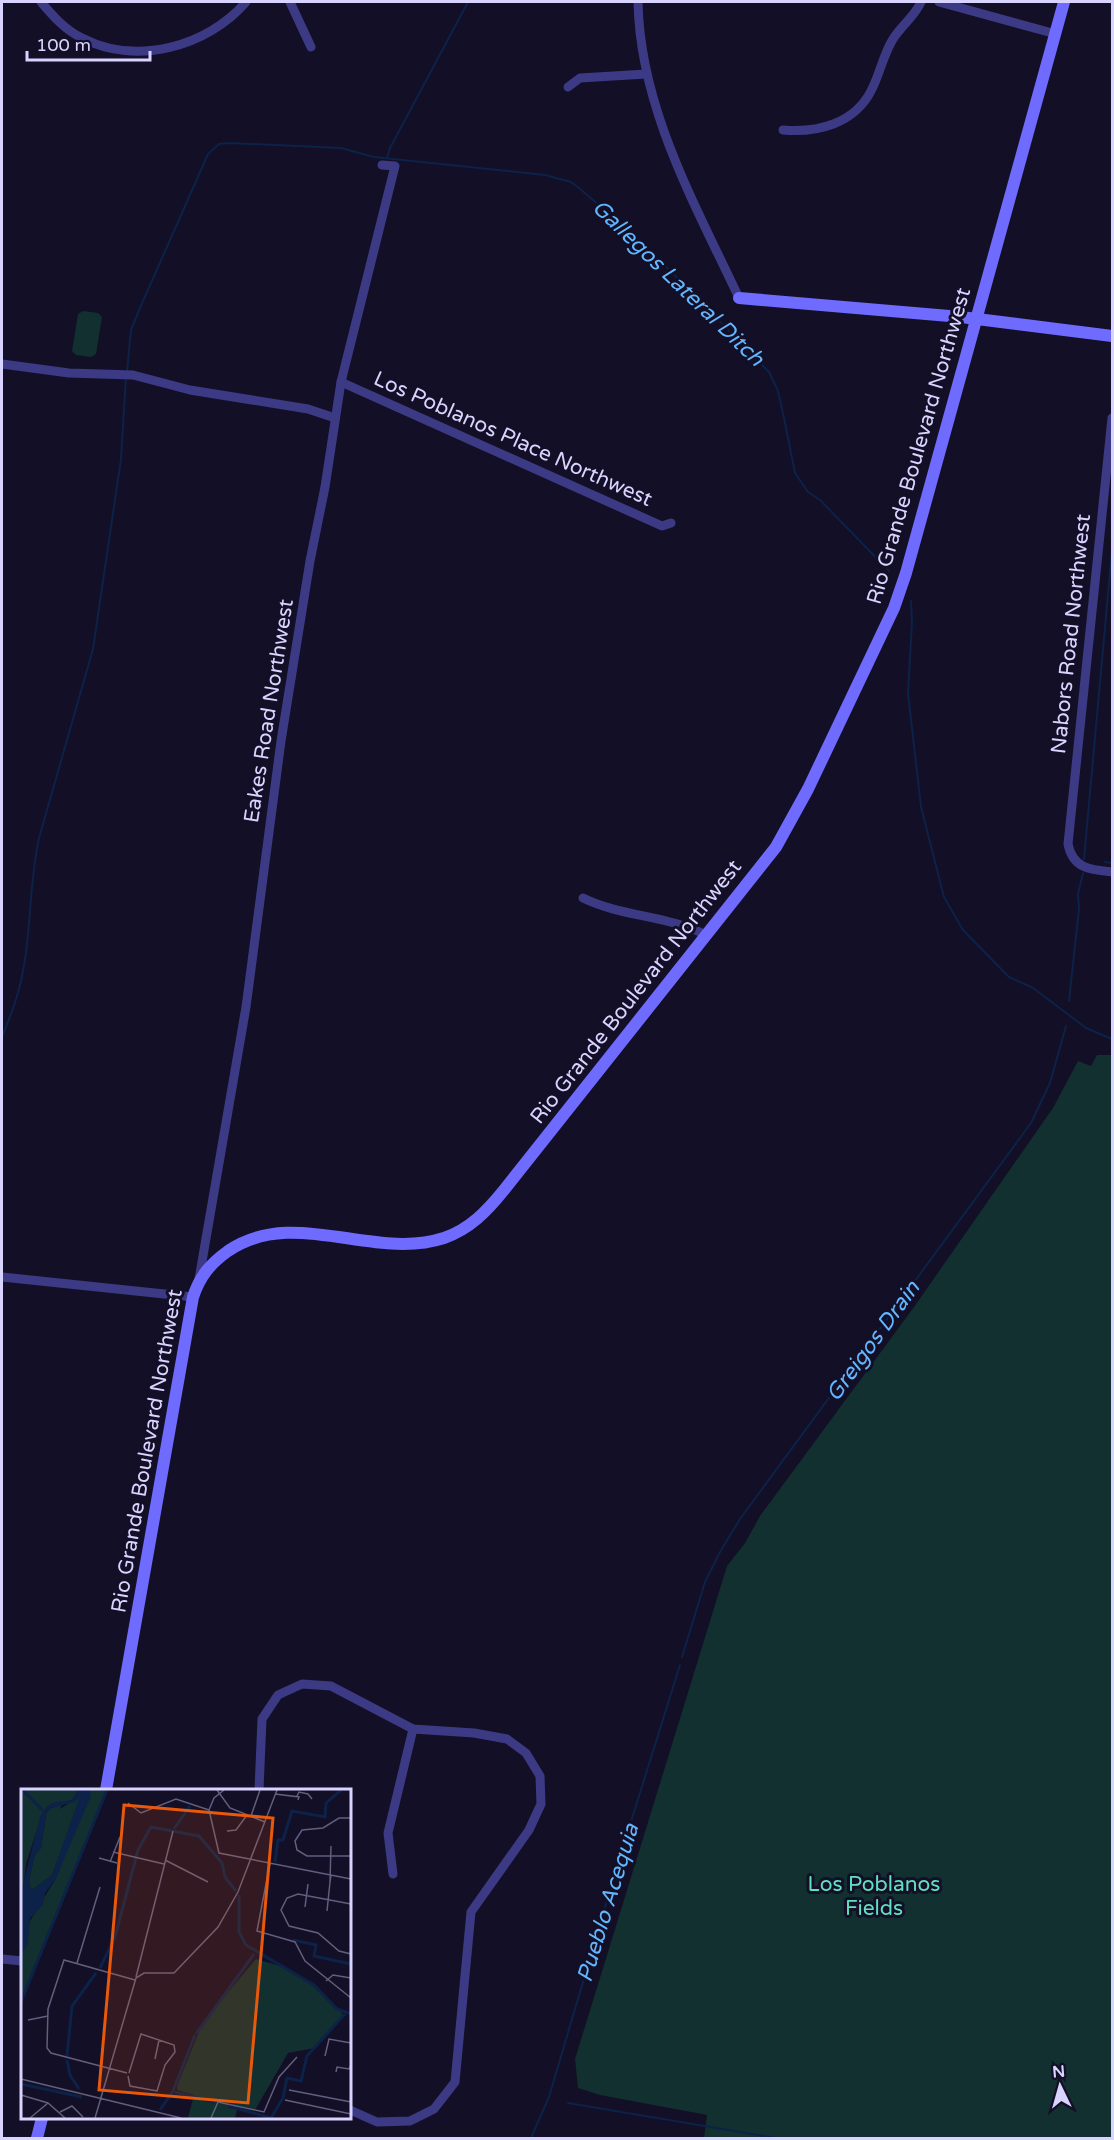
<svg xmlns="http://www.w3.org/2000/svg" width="1114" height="2140" viewBox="0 0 1114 2140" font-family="'Varela Round',sans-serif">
<rect width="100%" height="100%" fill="#130f26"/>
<!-- green -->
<g fill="#12302f">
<path d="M83,311L98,313L102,317L96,354L91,357L76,355L72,351L78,314Z"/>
<path d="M1097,1055H1112V2138H704L707,2115L600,2095L578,2088L575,2059L727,1566L745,1543L760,1516L914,1307L1053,1108L1078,1061L1091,1066Z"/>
</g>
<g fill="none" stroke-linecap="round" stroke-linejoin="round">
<!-- stream -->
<g stroke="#0c2248" stroke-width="2">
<path d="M387,158L390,148L468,2"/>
<path d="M127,371L131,330L140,308L208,154L219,144L229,143L341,148L374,157L545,175L571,182L579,188L645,245L769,372L778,391L784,418L795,473L808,492L820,500L889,571"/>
<path d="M911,601L912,622L908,693L921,807L944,897L963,930L1009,977L1033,988L1086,1028L1112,1039"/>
<path d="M1084,859L1112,550"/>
<path d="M1105,862L1112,863"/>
<path d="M1069,1001L1079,909L1078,894L1083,873"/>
<path d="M2,1037C8,1022 15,1005 19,989C32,940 28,888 39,838L93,649L121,459L126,376"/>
<path d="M682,1657L705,1582L720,1552L740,1519L1031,1123L1050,1083L1066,1026"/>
<path d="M568,2103L776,2138"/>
<path d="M531,2138L549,2097L619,1860L680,1665"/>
</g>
<!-- street -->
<g stroke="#3d3a85" stroke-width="9">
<path d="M41,2C53,16 65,30 82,38C136,66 207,47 246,2"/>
<path d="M290,2L311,47"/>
<path d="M638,2C640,108 695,204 739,298"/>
<path d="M939,2L1056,34"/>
<path d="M568,87L580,78L646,74"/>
<path d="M783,130C817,133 854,124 871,91C880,74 883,55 893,39C901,26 915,16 921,2"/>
<path d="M2,364L69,373L133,375L190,390L308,409L335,418"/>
<path d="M341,382L662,526L671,523"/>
<path d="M1112,418L1068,844C1073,869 1091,870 1112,872"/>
<path d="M583,898C622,917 667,915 706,935"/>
<path d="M2,1277L193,1297"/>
<path d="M199,1279L246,1007L281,741L310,561L325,487L341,382L395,166L382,165"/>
<path d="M259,1790L262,1719L278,1695L302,1684L331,1686L413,1729L474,1733L507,1739L526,1753L540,1776L541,1804L529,1830L471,1912L455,2082L434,2109L410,2121L377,2122L350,2110"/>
<path d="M393,1874L388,1833L413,1729"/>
<path d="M2,1959L22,1961"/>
</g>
<!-- secondary -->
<g stroke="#6f6bff" stroke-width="12">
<path d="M739,298L961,317L1112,336"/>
<path d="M106,1790L193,1297C200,1276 210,1264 228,1251C294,1206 373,1261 444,1238C470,1229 487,1211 504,1190L776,847L808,789L894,608L906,573L1064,2"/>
<path d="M37,2138L42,2118"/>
</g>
</g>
<g text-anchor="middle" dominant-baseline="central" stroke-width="6" stroke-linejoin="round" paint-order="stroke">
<!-- street labels -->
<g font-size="21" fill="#d9d4ff" stroke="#130f26">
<text transform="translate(513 439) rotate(24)">Los Poblanos Place Northwest</text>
<text transform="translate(919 446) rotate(-74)">Rio Grande Boulevard Northwest</text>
<text transform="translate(1071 634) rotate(-84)">Nabors Road Northwest</text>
<text transform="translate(269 711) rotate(-81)">Eakes Road Northwest</text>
<text transform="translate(636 992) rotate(-52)">Rio Grande Boulevard Northwest</text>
<text transform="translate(147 1451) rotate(-80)">Rio Grande Boulevard Northwest</text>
</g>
<!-- park labels -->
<g font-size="21" fill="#5fe0c0" stroke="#130f26">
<text x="874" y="1884">Los Poblanos<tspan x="874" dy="24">Fields</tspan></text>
</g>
<!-- water labels -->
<g font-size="22" font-style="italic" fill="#62b6ff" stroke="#130f26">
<text transform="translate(678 283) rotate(44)">Gallegos Lateral Ditch</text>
<text transform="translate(873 1341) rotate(-54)">Greigos Drain</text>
<text transform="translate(608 1903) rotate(-73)">Pueblo Acequia</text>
</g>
</g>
<!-- overview -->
<g transform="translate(21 1789)">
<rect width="330" height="330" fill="#130f26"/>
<path d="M0,1H57L51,11L27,17L21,25L5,75L0,118ZM69,1H85L0,210V165L7,148L6,137L35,89ZM59,7L61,11L31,86L10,102L8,90L14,65L20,59L25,25L30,19L41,16L39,20ZM235,170L263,178L292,197L321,223V230L294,259L267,264L234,321L217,317L214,329H167L173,306L156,301V297L182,233Z" fill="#12302f"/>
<path d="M57,1H69L70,7L35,89L24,104L22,116L9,129L7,155L0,165L1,99L19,28L30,14L51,11ZM59,7L31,86L10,102L8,90L14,65L20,59L25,25L30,19L54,13Z" fill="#0c2248" fill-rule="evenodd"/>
<path fill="none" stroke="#0c2248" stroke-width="3" d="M2,1L24,24M153,40L169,17M254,73L257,51H262L271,22L304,28L305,14L320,1M218,106V143L225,156L293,196L316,220L330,225M272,151L295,156L293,167L330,175M79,179L94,148L117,61L130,38L178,47L201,74L204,88L215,102M0,213L86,1M175,245L233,165M46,267L51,217L75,184M46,271L49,286L58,300M0,295L61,308M154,303L193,313M207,317L250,329L262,309L266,289L280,292L286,267L324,225M139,321L152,302L174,246"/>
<path fill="none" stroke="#625e7d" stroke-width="1.5" d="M196,1L209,19L244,33M203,1L193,9L188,21L198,64L330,90M254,5L278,8L277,11M276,7L278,3L287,5L291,10M107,14L120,24L155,10L188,21M230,27L239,1M330,29H318L302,39L281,41L274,52L276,61L286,67H330M206,42L215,41L226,26M92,63L143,75M78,69L96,74M144,71L187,93M89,73L99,48M249,74L236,142L274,153L284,172L330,209M310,86L309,93L310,57M330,115L277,105L266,109L260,121L268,137L297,144L318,162L330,165M284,118L287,95M306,122L309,93M56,174L79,98M115,188L152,42M305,192L312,186L330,189M7,231L27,227M304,267L308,250L330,254M134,270L138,251M315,283L316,278L328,280L330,276M106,284L30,264L26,259L27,220L43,171L114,191M107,287L109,297L136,302L144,276L154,263L153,256L120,245L108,284M0,290L160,329M268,301L330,313M0,306L27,314L44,329M264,311L330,325M39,323L51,317L62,328M9,329L27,314M74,329L115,189L123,184H153L197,138L217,103L256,1M190,329L197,313L243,323L258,288L276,268"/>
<path fill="#e8590c" fill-opacity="0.15" stroke="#e8590c" stroke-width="3" d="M103,16L252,29L227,314L78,301Z"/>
<rect width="330" height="330" fill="none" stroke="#d9d4ff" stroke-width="3"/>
</g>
<!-- border -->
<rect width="1114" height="2140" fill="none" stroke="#d9d4ff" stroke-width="6"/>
<!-- north arrow -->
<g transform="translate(1060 2086) rotate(355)" stroke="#130f26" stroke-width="4.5" paint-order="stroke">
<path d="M0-4.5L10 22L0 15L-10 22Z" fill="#d9d4ff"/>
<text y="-9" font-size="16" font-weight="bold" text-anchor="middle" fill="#d9d4ff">N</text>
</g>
<!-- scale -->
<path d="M27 51v9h123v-9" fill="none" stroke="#d9d4ff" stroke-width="3"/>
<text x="36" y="51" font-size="18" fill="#d9d4ff" stroke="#130f26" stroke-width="4.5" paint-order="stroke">100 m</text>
</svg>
